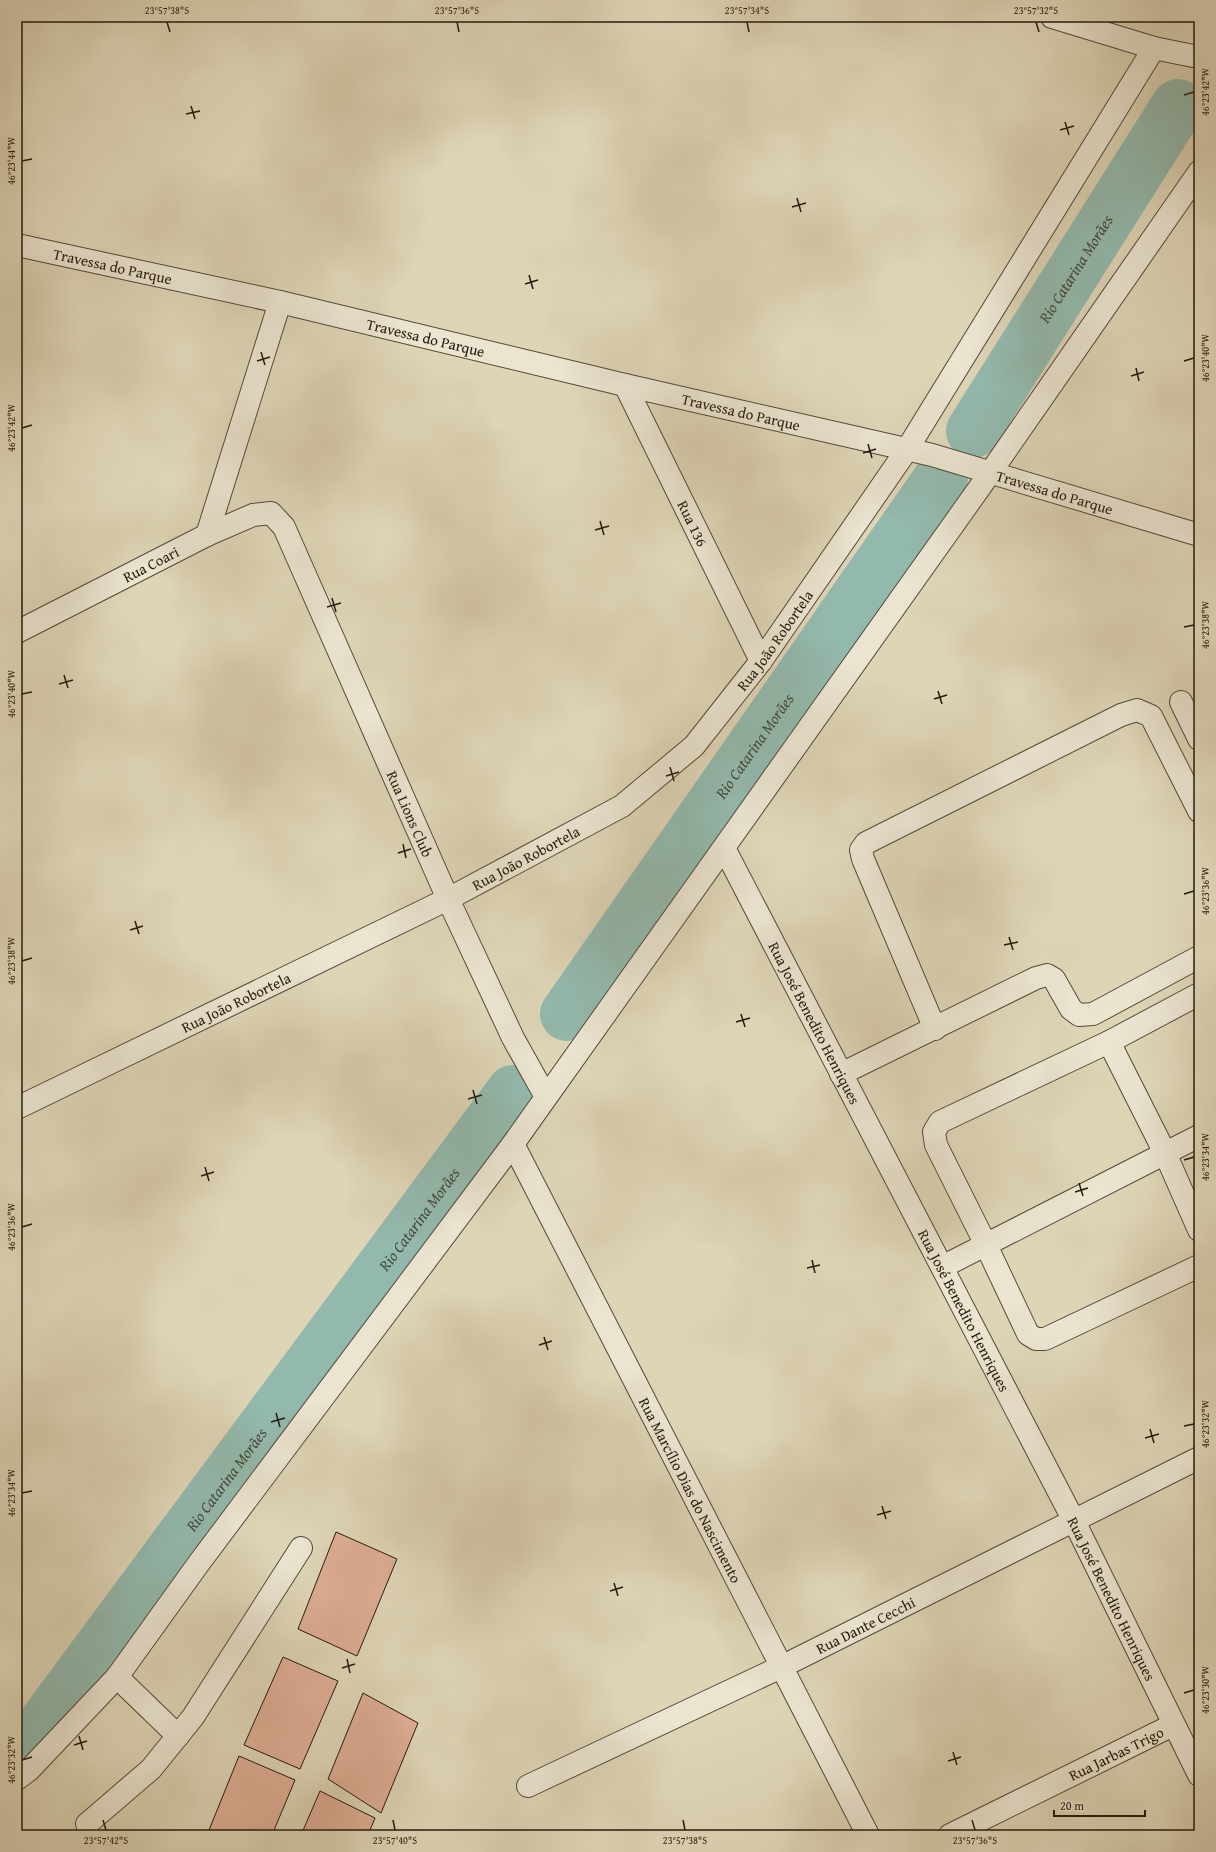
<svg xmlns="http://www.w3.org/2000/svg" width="1216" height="1852" viewBox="0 0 1216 1852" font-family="'Gentium Book Plus',serif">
<rect width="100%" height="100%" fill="#ded5b7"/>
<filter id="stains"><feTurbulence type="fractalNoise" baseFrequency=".005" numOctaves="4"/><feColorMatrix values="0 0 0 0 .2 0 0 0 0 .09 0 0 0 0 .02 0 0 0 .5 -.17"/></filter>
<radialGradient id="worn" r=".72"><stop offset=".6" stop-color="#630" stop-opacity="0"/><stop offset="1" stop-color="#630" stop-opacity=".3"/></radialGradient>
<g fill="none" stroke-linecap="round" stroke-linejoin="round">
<!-- river -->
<g stroke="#93b9ad" stroke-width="54">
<path id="s1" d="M973,431L1178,106"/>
<path id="s2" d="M567,1014L941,478"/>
<path id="s3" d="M17,1743L38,1733L513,1092"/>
</g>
</g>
<!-- building -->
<g fill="#dead95" stroke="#251a0c">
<path d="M336,1532L397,1559L357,1656L298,1629Z"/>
<path d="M283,1657L338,1681L300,1769L244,1745Z"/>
<path d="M363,1693L418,1723L381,1813L328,1779Z"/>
<path d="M239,1756L295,1780L272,1835H207Z"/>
<path d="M320,1791L375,1818L368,1835H301Z"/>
</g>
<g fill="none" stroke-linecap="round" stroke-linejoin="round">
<defs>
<g id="street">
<path d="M1052,17L1154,48L1193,56L1199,55"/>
<path id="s4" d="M17,245L280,302L625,385L932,455L1199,535"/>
<path id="s5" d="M625,385L761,661"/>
<path d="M207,535L280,302"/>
<path id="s6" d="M17,632L207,535L253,515L271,513L284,527L448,899L513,1038L546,1097"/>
<path d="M1181,702L1199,739"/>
<path id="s7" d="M724,848L1074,1521L1199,1775"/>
<path d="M1199,994L1109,1042L940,1122L934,1132L936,1145L986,1245L1028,1334L1036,1339H1045L1199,1266"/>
<path d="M935,1029L863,859L861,850L866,843L1121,715L1137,710L1151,716L1199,811"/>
<path d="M1109,1042L1165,1153L1199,1230"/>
<path d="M841,1074L1036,978L1047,975L1054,979L1071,1009L1079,1015L1093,1014L1199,957"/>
<path id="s8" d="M17,1108L448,899L622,806L694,746L761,661L906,451L1154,48"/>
<path id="s9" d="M513,1144L868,1835"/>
<path d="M942,1267L1199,1136"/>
<path d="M117,1677L178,1736"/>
<path d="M17,1779L29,1770L117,1677L199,1563L513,1144L990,473L1199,172"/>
<path id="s10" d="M528,1786L781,1667L1199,1458"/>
<path d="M87,1824L151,1769L193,1717L301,1548"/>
<path id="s11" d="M950,1835L1173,1725"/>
</g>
</defs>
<!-- street casing -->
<use href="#street" stroke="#534937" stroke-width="24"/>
<!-- street -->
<use href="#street" stroke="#eae4d0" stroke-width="22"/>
</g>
<!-- ticks -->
<path fill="none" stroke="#251a0c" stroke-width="1.5" d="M167,22L170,32M457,22L459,32M747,22L749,32M1036,22L1039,32M1184,95L1194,92M191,106L195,119M186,114L200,111M1065,122L1069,135M1060,130L1074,126M22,161L32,159M797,198L801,212M792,207L806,203M529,275L533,289M525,284L538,280M261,352L265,365M257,361L270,357M1184,361L1194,358M1136,368L1139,381M1131,376L1144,372M22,428L32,425M868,444L872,458M863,453L876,449M600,521L604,535M595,530L609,526M332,598L336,612M327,607L341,603M1184,627L1194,625M64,675L68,688M59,684L73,680M938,691L942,704M22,694L32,692M934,699L947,695M670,767L674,781M666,776L679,772M403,844L406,858M398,853L411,849M1184,894L1194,891M135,921L139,934M130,930L143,926M1009,937L1013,950M1004,945L1018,942M22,961L32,958M741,1014L745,1027M736,1022L750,1018M473,1090L477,1104M468,1099L482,1095M1184,1160L1194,1157M205,1167L209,1181M201,1176L214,1172M1079,1183L1083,1196M1075,1192L1088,1188M22,1227L32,1224M812,1260L815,1273M807,1268L820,1265M544,1337L548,1350M539,1345L552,1341M276,1413L280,1427M271,1422L285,1418M1184,1426L1194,1424M1150,1429L1154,1443M1145,1438L1159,1434M22,1493L32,1491M882,1506L886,1519M877,1515L891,1511M614,1583L618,1596M610,1591L623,1587M347,1659L350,1673M342,1668L355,1664M1184,1693L1194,1690M79,1736L83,1750M74,1745L87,1741M953,1752L957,1765M22,1760L32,1757M948,1761L961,1757M103,1820L106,1830M393,1820L395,1830M683,1820L685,1830M972,1820L975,1830"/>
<g text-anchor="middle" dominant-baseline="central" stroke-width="3.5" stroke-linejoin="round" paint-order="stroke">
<!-- street labels -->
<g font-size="15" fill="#251a0c" stroke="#eae4d0">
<text stroke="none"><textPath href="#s4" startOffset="98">Travessa do Parque</textPath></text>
<text stroke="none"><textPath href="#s4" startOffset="419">Travessa do Parque</textPath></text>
<text stroke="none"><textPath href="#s4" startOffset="743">Travessa do Parque</textPath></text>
<text stroke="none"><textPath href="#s4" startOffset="1067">Travessa do Parque</textPath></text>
<text stroke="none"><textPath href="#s5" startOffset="154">Rua 136</textPath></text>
<text stroke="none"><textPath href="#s6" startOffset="150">Rua Coari</textPath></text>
<text stroke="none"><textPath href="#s8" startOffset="903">Rua João Robortela</textPath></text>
<text stroke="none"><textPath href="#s6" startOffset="614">Rua Lions Club</textPath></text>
<text stroke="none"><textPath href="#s8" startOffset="567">Rua João Robortela</textPath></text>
<text stroke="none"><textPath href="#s8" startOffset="243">Rua João Robortela</textPath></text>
<text stroke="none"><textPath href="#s7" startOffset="197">Rua José Benedito Henriques</textPath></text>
<text stroke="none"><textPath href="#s7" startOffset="521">Rua José Benedito Henriques</textPath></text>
<text stroke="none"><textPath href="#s9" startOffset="389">Rua Marcílio Dias do Nascimento</textPath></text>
<text stroke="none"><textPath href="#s7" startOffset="845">Rua José Benedito Henriques</textPath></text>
<text stroke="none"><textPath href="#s10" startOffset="374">Rua Dante Cecchi</textPath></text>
<text stroke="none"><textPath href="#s11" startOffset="185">Rua Jarbas Trigo</textPath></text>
</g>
<!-- water labels -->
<g font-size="16" font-style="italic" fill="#464a3c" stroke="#eae4d0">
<text stroke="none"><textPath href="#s1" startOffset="192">Rio Catarina Morães</textPath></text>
<text stroke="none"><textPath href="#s2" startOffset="327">Rio Catarina Morães</textPath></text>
<text stroke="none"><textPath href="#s3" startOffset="663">Rio Catarina Morães</textPath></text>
<text stroke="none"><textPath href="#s3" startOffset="339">Rio Catarina Morães</textPath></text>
</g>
</g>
<!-- margin -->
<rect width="1216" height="1852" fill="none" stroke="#ded5b7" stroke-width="44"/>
<!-- scale -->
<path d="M1054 1810v6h91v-6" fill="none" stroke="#251a0c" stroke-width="2"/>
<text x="1060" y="1810" font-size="12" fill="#251a0c" stroke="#eae4d0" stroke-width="3" paint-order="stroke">20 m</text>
<rect x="22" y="22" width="1172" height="1808" fill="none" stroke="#251a0c" stroke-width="1.5"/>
<g font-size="10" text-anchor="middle" fill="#251a0c">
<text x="167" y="14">23°57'38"S</text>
<text x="457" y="14">23°57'36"S</text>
<text x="747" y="14">23°57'34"S</text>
<text x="1036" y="14">23°57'32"S</text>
<text transform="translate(1205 92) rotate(-90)" y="4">46°23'42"W</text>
<text transform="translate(11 161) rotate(-90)" y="4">46°23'44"W</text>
<text transform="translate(1205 358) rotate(-90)" y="4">46°23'40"W</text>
<text transform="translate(11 428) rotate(-90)" y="4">46°23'42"W</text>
<text transform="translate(1205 625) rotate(-90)" y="4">46°23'38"W</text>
<text transform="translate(11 694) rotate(-90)" y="4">46°23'40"W</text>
<text transform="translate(1205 891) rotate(-90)" y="4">46°23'36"W</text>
<text transform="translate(11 961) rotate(-90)" y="4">46°23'38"W</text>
<text transform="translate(1205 1157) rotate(-90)" y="4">46°23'34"W</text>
<text transform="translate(11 1227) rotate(-90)" y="4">46°23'36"W</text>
<text transform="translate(1205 1424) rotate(-90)" y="4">46°23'32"W</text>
<text transform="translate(11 1493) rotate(-90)" y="4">46°23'34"W</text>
<text transform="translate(1205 1690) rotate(-90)" y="4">46°23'30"W</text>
<text transform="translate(11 1760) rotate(-90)" y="4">46°23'32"W</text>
<text x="106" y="1844">23°57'42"S</text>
<text x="395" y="1844">23°57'40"S</text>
<text x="685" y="1844">23°57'38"S</text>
<text x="975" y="1844">23°57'36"S</text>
</g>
<rect width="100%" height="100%" filter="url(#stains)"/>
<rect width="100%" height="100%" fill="url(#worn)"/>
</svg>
